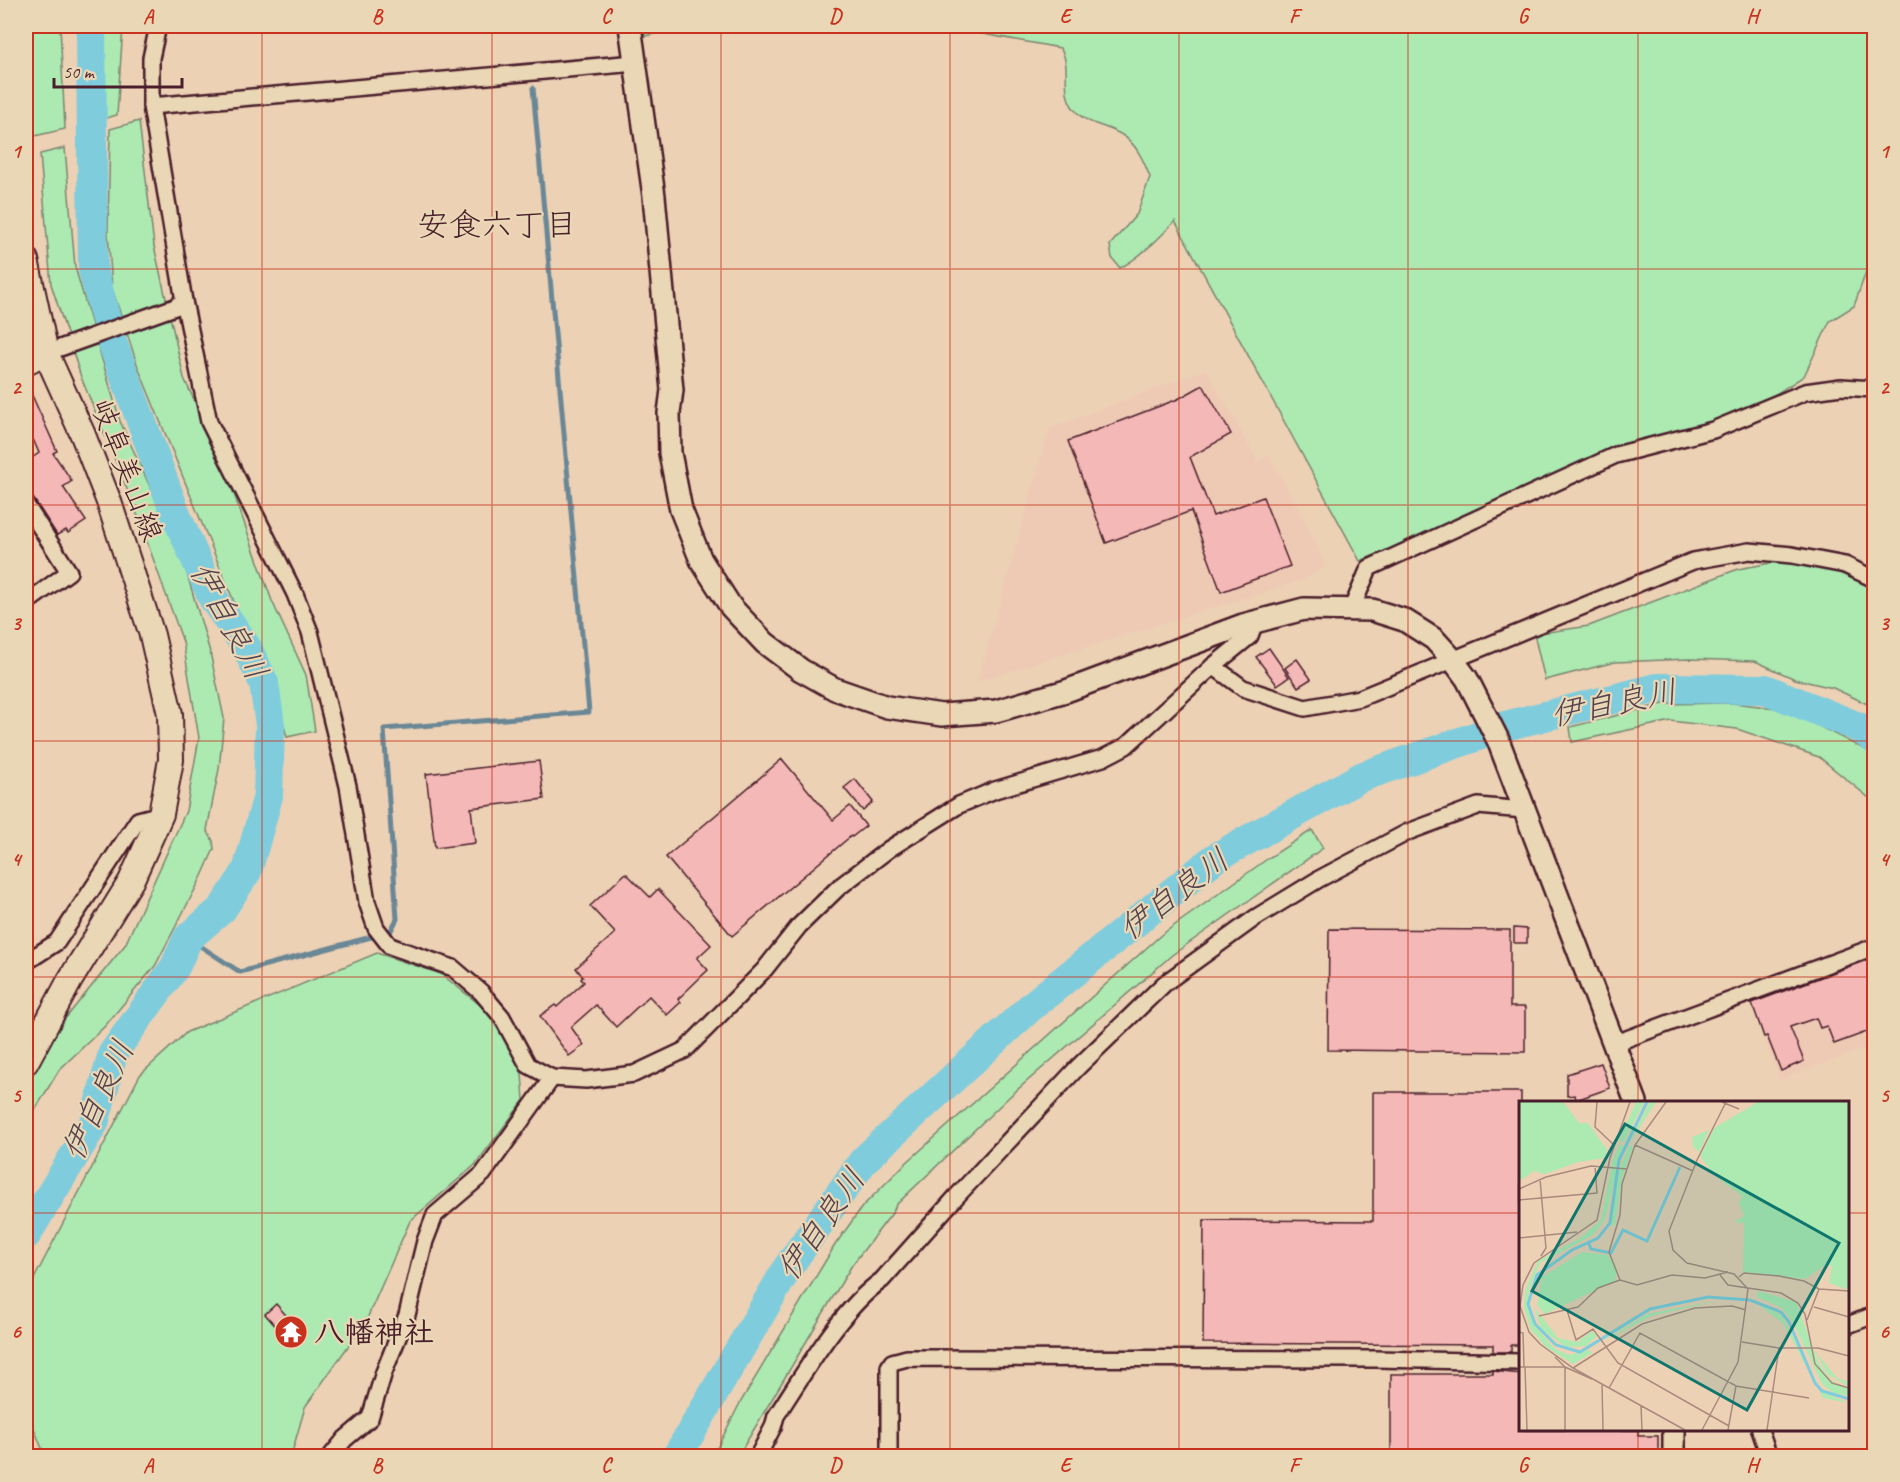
<svg xmlns="http://www.w3.org/2000/svg" width="1900" height="1482" viewBox="0 0 1900 1482" font-family="Caveat,'Klee One',sans-serif">
<rect width="100%" height="100%" fill="#ecd1b5"/>
<filter id="ink" filterUnits="userSpaceOnUse"><feTurbulence type="fractalNoise" baseFrequency=".0167" numOctaves="2"/><feDisplacementMap in="SourceGraphic" scale="12" xChannelSelector="R" yChannelSelector="G"/><feConvolveMatrix kernelMatrix="1 2 1 2 8 2 1 2 1" color-interpolation-filters="sRGB"/></filter>
<g filter="url(#ink)">
<!-- built -->
<g fill="#eecab5">
<path d="M1206,369L1258,462L1269,454L1316,542L1325,567L1303,580L978,681L1049,429Z"/>
<path d="M1874,959V1045L1780,1080L1752,1004Z"/>
</g>
<!-- green -->
<g fill="#aceab2" stroke="#7b846e" stroke-width="1.5">
<path d="M26,26H60L65,129L26,138Z"/>
<path d="M99,26H123L117,115L103,119Z"/>
<path d="M644,26H689L645,36Z"/>
<path d="M939,26H1874V249L1854,306L1830,321L1804,376L1748,412L1570,478L1360,561L1175,221C1159,239 1142,256 1120,268L1112,258L1110,245L1137,214L1150,177C1144,162 1137,144 1122,135C1106,125 1086,125 1074,109C1059,90 1073,67 1060,48Z"/>
<path d="M139,121L154,246L184,378L224,466L272,601L306,675L315,731L287,737L270,674L239,614L138,367L112,288L108,233L110,129Z"/>
<path d="M65,148L75,267L120,421L182,557L210,652L224,718L219,769L207,830L213,841L214,849L202,876L155,966L105,1026L59,1070L26,1125V1083L65,1019L125,945L186,811L199,738L183,642L136,511L81,377L51,284L40,154Z"/>
<path d="M1782,561L1830,569L1874,588V707L1833,688L1795,679L1755,661L1689,659L1615,662L1545,680L1534,634L1589,626L1738,569Z"/>
<path d="M1732,703L1785,709L1874,754V802L1819,757L1737,729L1671,721L1572,742L1570,727L1663,704Z"/>
<path d="M1312,830L1323,848L1172,955L1009,1097L896,1205L893,1212L852,1265L738,1456H713L740,1403L835,1245L862,1207L905,1164L1161,935L1270,857Z"/>
<path d="M377,953L441,974L494,1016L522,1074L524,1100L475,1165L410,1221L366,1321L305,1407L291,1456H45L26,1408V1302L35,1277L140,1075L187,1032Z"/>
</g>
<g fill="none" stroke-linecap="round" stroke-linejoin="round">
<!-- stream -->
<path stroke="#6a8796" stroke-width="5" d="M188,938L240,972L390,932L397,919L384,729L589,712L533,88"/>
<!-- river -->
<g stroke="#7fccdd" stroke-width="30">
<path d="M26,1235L94,1123L113,1053L175,967L188,938L222,909L247,871L268,796L270,725L264,683L247,648L213,598L176,515L112,342L93,270L91,26"/>
<path d="M677,1456L788,1267L864,1160L1033,1005L1215,858L1361,777L1509,725L1657,688L1765,689L1858,727L1874,739"/>
</g>
</g>
<!-- building -->
<g fill="#f4b8b6" stroke="#4a1f2b" stroke-width="1.5">
<path d="M26,382L57,451L53,453L72,481L63,487L86,521L68,533L66,530L57,535L26,487V462L39,453L26,423Z"/>
<path d="M1203,385L1231,434L1190,457L1213,516L1263,497L1290,566L1221,592L1191,511L1106,543L1068,441L1178,399Z"/>
<path d="M1269,648L1289,677L1277,685L1256,657Z"/>
<path d="M1297,659L1311,679L1298,687L1285,668Z"/>
<path d="M782,759L833,820L850,806L866,826L852,837L851,836L732,936L666,857Z"/>
<path d="M539,761L544,799L471,808L475,843L435,848L426,774Z"/>
<path d="M855,779L873,802L863,811L844,788Z"/>
<path d="M626,873L650,897L658,889L711,945L697,958L708,970L678,999L681,1002L667,1015L649,996L616,1027L596,1005L571,1027L584,1045L569,1056L540,1016L555,1005L557,1007L584,982L581,979L583,977L576,968L615,933L590,906Z"/>
<path d="M1514,928L1527,929V943H1514Z"/>
<path d="M1329,929L1510,930V1007H1525V1052L1328,1050Z"/>
<path d="M1872,958L1875,966V1029L1834,1044L1827,1026L1820,1028L1816,1018L1790,1027L1804,1061L1781,1071L1767,1036L1764,1037L1752,1003Z"/>
<path d="M1601,1063L1610,1088L1576,1100L1575,1095L1567,1096V1074Z"/>
<path d="M1373,1092H1521V1345H1511V1352H1493V1345L1203,1343L1204,1220L1373,1221Z"/>
<path d="M276,1304L294,1324L305,1333L293,1346L265,1314Z"/>
<path d="M1493,1371L1521,1374V1430H1638V1436H1658V1456H1391V1374H1493Z"/>
</g>
<g fill="none" stroke-linecap="round" stroke-linejoin="round">
<defs>
<g id="street">
<path d="M158,26L151,58V106L184,301L209,422L295,594L310,632L348,786L367,902L376,928L390,946L453,968L481,992L502,1017L528,1065L552,1078L586,1080L634,1074L685,1050L764,970L799,926L838,888L889,849L959,805L995,790L1103,758L1126,746L1213,666L1250,636L1255,622"/>
<path d="M151,106L635,63"/>
<path d="M46,353L175,307L184,301"/>
<path d="M26,505L69,572L26,603"/>
<path d="M1352,608L1369,568L1616,455L1713,430L1805,392L1841,387L1874,389"/>
<path d="M1213,666L1243,688L1305,708L1360,698L1693,561L1749,551L1792,555L1845,565L1874,579"/>
<path d="M26,962L57,942L138,820L161,814"/>
<path d="M1613,1044L1874,947"/>
<path d="M1848,1325L1874,1315"/>
<path d="M1760,1430L1769,1456"/>
<path d="M331,1456L345,1439L370,1418L384,1372L407,1315L425,1241L435,1215L483,1174L552,1078"/>
<path d="M758,1456L773,1427L776,1416C804,1373 841,1309 882,1280L956,1197L1078,1067L1165,983L1255,918L1319,879L1408,832L1478,806L1524,810"/>
<path d="M889,1456V1367L892,1362L907,1358L1375,1359L1520,1362"/>
</g>
<g id="secondary">
<path d="M630,26L654,196L672,390L669,413L670,453L681,510L701,560L731,607L765,643L801,670L835,689L887,707L942,715L996,711L1066,691L1243,625L1304,609L1372,610L1404,620L1434,639L1453,660L1467,679L1498,740L1636,1102"/>
<path d="M26,364L46,353"/>
<path d="M1674,1430V1456"/>
</g>
<path id="primary" d="M26,260L46,353L83,435L109,502L152,635L170,714L171,760L161,814L131,881L70,980L26,1062"/>
</defs>
<!-- street casing -->
<use href="#street" stroke="#4a1f2b" stroke-width="20"/>
<!-- secondary casing -->
<use href="#secondary" stroke="#4a1f2b" stroke-width="26"/>
<!-- primary casing -->
<use href="#primary" stroke="#4a1f2b" stroke-width="28"/>
<!-- street -->
<use href="#street" stroke="#ead7b5" stroke-width="15"/>
<!-- secondary -->
<use href="#secondary" stroke="#ead7b5" stroke-width="21"/>
<!-- primary -->
<use href="#primary" stroke="#ead7b5" stroke-width="24"/>
</g>
</g>
<!-- grid -->
<path fill="none" stroke="#c8321e" stroke-width="1.5" stroke-opacity="0.55" d="M262,26V1456M492,26V1456M721,26V1456M950,26V1456M1179,26V1456M1408,26V1456M1638,26V1102M26,269H1874M26,505H1874M26,741H1874M26,977H1874M26,1213H1520M1848,1213H1874M1638,1430V1456"/>
<!-- icons -->
<defs>
<symbol id="temple-disc" viewBox="-11 -11 22 22"><circle r="9.5" fill="#c8321e" stroke="#ead7b5"/><path d="M0-6L5-2H3V0L6.5 2.5H4V6H1.5V3h-3V6H-4V2.5H-6.5L-3 0V-2H-5Z" fill="#fff"/></symbol>
</defs>
<g fill-rule="evenodd">
<use href="#temple-disc" x="272" y="1313" width="38" height="38"/>
</g>
<g text-anchor="middle" dominant-baseline="central" stroke-width="4.5" stroke-linejoin="round" paint-order="stroke">
<!-- street labels -->
<g font-size="30" fill="#4a1f2b" stroke="#ead7b5">
<text transform="translate(127 470) rotate(69)">岐阜美山線</text>
</g>
<!-- poi labels -->
<g font-size="30" font-weight="bold" fill="#4a1f2b" stroke="#ead7b5" text-anchor="start">
<text x="314" y="1332">八幡神社</text>
</g>
<!-- neighbourhood labels -->
<g font-size="32" fill="#4a1f2b" stroke="#ead7b5">
<text x="497" y="224">安食六丁目</text>
</g>
<!-- water labels -->
<g font-size="32" font-style="italic" fill="#55424f" stroke="#ead7b5">
<text transform="translate(229 621) rotate(62)">伊自良川</text>
<text transform="translate(1614 703) rotate(-11)">伊自良川</text>
<text transform="translate(1174 894) rotate(-37)">伊自良川</text>
<text transform="translate(98 1100) rotate(-65)">伊自良川</text>
<text transform="translate(821 1224) rotate(-55)">伊自良川</text>
</g>
</g>
<!-- overview -->
<g transform="translate(1519 1101)">
<rect width="330" height="330" fill="#ecd1b5"/>
<path d="M0,1H44L60,22H69L88,49L86,57L59,61L26,73L15,70L0,80ZM117,1H125L105,41L100,40ZM131,1H137L110,43ZM239,1H330V189L310,182L313,165L308,163L286,178L224,171L225,122L215,121L225,115L220,102L223,95L195,74L181,55L195,27ZM190,29L180,51L174,46L173,36ZM101,43L104,44L86,118L74,134L21,162L9,192L15,224L36,248L50,254L70,249L73,252L54,263L27,246L12,229L5,207L6,190L19,160L61,137L82,119L94,58ZM110,44L114,45L103,77L96,125L92,124L99,73ZM63,151L89,154L98,168L96,180L26,213L18,204L23,176ZM239,190L277,201L299,261L313,280L330,288V295L314,292L303,283L275,223L263,207L238,196ZM202,199L132,215L81,242L128,213ZM238,203L263,214L300,286L306,292L330,302L304,297L264,222ZM15,206L39,237L58,241L73,230L78,235L67,245L47,246L23,229ZM295,249L318,277L330,281V286L309,273Z" fill="#aceab2"/>
<path fill="none" stroke="#7fccdd" stroke-width="3" d="M128,1L100,59L91,122L79,137L53,149L18,174L9,203L16,223L37,244L61,251L131,208L189,196L231,199L262,211L270,221L296,282L303,290L330,298M69,140L72,148L92,152L104,129L128,140L161,66"/>
<path fill="none" stroke="#ab8a7e" stroke-width="1.5" d="M78,1L76,26L95,44M111,1L91,57L78,119L15,162L4,184L1,205L10,231L21,243L54,267L166,329M203,1L220,8M116,44L174,70M21,78L27,147L22,155M0,88L27,76L72,65L108,68M0,99L78,92L76,65M0,137L58,131M201,174L209,184L262,192L279,202L286,213L296,263L313,282L330,287M220,176L225,172L260,175L285,180L300,188L330,190M101,179L90,151L101,114L103,83L116,44L147,1M101,179L118,184L153,174L186,177L209,171M295,206L330,216M48,209L57,239L74,228L99,262L210,325M20,215L59,206L79,187L101,179M288,219L300,188M0,231L4,232L5,266M223,241L260,247H299L330,255M36,256L46,266L73,278M0,266H46M6,266L8,329M46,266V329M54,267L123,223L176,207L213,205L227,209M83,283L84,329M90,287L121,232L217,285L290,297M122,305L123,329M183,329L219,261L229,188L215,173L168,162L154,149L150,130L178,59L207,1M209,329L217,285M248,329L260,247"/>
<path fill="#0f766e" fill-opacity="0.15" stroke="#0f766e" stroke-width="3" d="M106,23L320,142L228,309L13,190Z"/>
<rect width="330" height="330" fill="none" stroke="#4a1f2b" stroke-width="3"/>
</g>
<!-- margin -->
<rect width="1900" height="1482" fill="none" stroke="#ead7b5" stroke-width="66"/>
<!-- scale -->
<path d="M54 78v9h128v-9" fill="none" stroke="#4a1f2b" stroke-width="3"/>
<text x="63" y="78" font-size="18" fill="#4a1f2b" stroke="#ead7b5" stroke-width="4.5" paint-order="stroke">50 m</text>
<rect x="33" y="33" width="1834" height="1416" fill="none" stroke="#c8321e" stroke-width="2"/>
<g font-size="20" text-anchor="middle" font-weight="bold" fill="#c8321e">
<text x="148" y="23">A</text>
<text x="377" y="23">B</text>
<text x="606" y="23">C</text>
<text x="835" y="23">D</text>
<text x="1065" y="23">E</text>
<text x="1294" y="23">F</text>
<text x="1523" y="23">G</text>
<text x="1752" y="23">H</text>
<text x="16" y="158">1</text>
<text x="1884" y="158">1</text>
<text x="16" y="394">2</text>
<text x="1884" y="394">2</text>
<text x="16" y="630">3</text>
<text x="1884" y="630">3</text>
<text x="16" y="866">4</text>
<text x="1884" y="866">4</text>
<text x="16" y="1102">5</text>
<text x="1884" y="1102">5</text>
<text x="16" y="1338">6</text>
<text x="1884" y="1338">6</text>
<text x="148" y="1472">A</text>
<text x="377" y="1472">B</text>
<text x="606" y="1472">C</text>
<text x="835" y="1472">D</text>
<text x="1065" y="1472">E</text>
<text x="1294" y="1472">F</text>
<text x="1523" y="1472">G</text>
<text x="1752" y="1472">H</text>
</g>
</svg>
